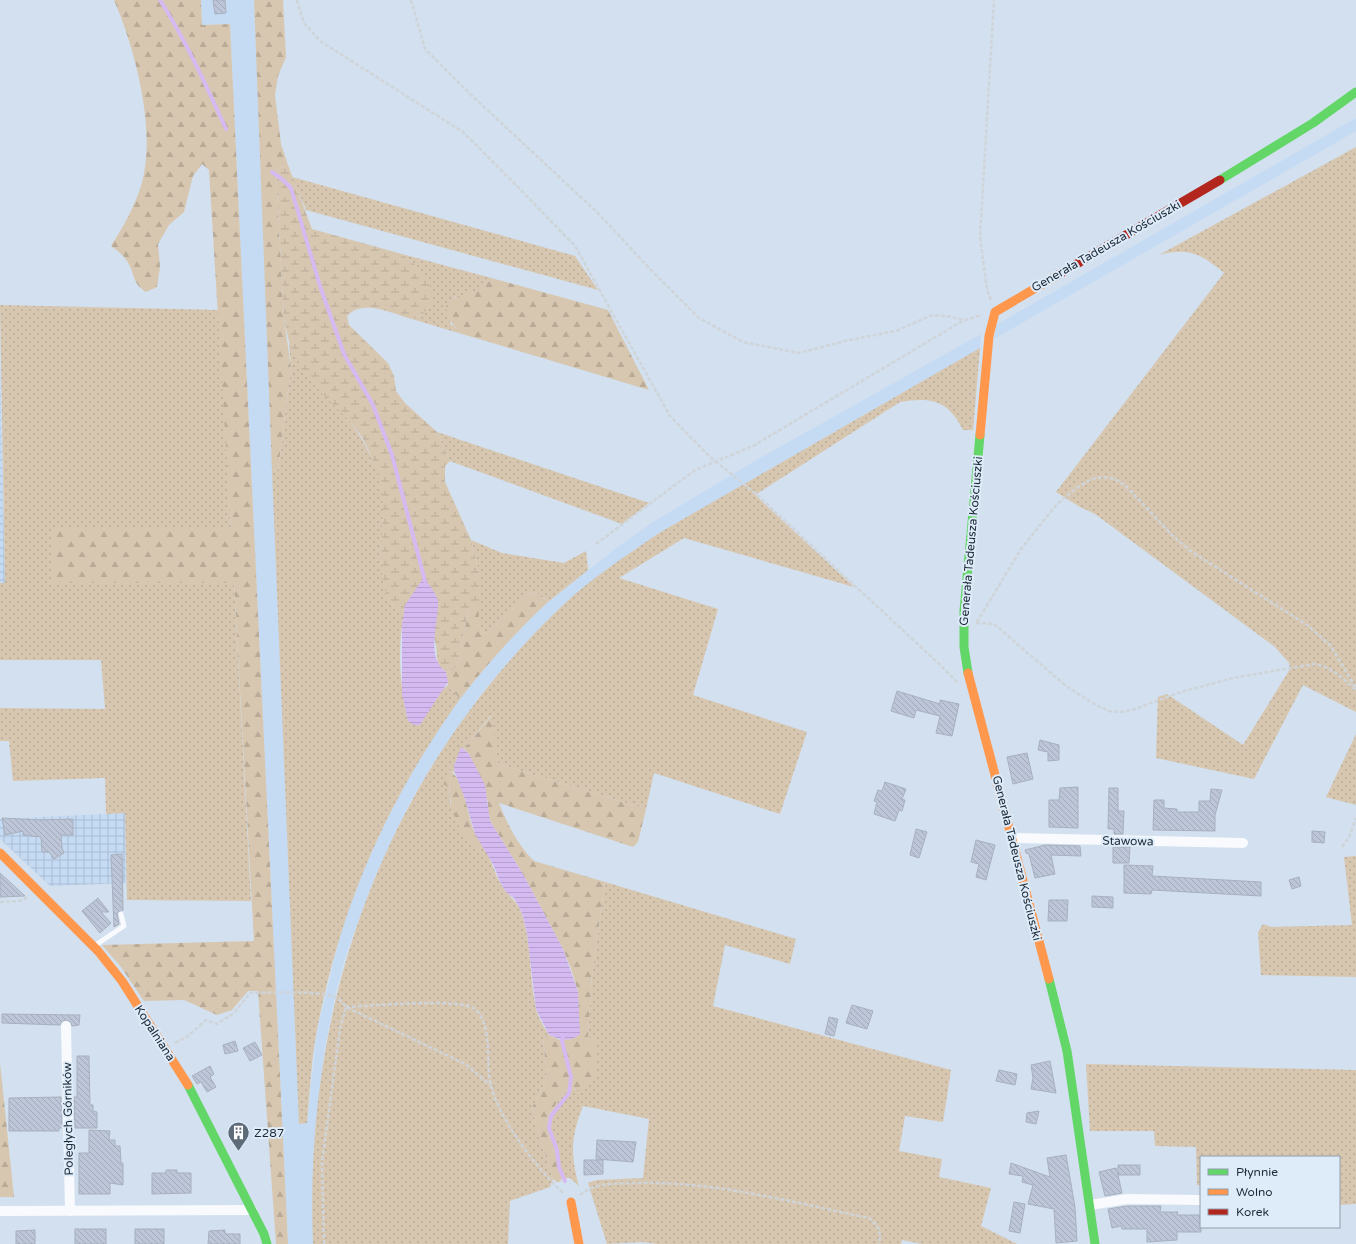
<svg xmlns="http://www.w3.org/2000/svg" width="1356" height="1244" viewBox="0 0 1356 1244" font-family="'Varela Round',sans-serif">
<defs>
<pattern id="industrial-grid" width="8" height="8" patternUnits="userSpaceOnUse"><rect width="8" height="8" fill="#c5dbf4"/><path d="M0 4h8M4 0v8" fill="none" stroke="#a9bcd2"/></pattern>
<pattern id="grass-dots" width="8" height="8" patternUnits="userSpaceOnUse"><rect width="8" height="8" fill="#d8c7b0"/><path d="M2 2h.1M6 6h.1" fill="none" stroke="#b9ab98" stroke-width="1.8" stroke-linecap="round"/></pattern>
<pattern id="forest-firs" width="22" height="20" patternUnits="userSpaceOnUse"><rect width="22" height="20" fill="#d8c7b0"/><path d="M5 1l3.5 6h-7zM16 11l3.5 6h-7z" fill="#b9ab98"/></pattern>
<pattern id="wetland-marsh" width="20" height="14" patternUnits="userSpaceOnUse"><rect width="20" height="14" fill="#d8c7b0"/><path d="M1 5h8M5 5V1M11 12h8M15 12V8" fill="none" stroke="#b9ab98"/></pattern>
<pattern id="water-rules" width="6" height="5" patternUnits="userSpaceOnUse"><rect width="6" height="5" fill="#d5baf1"/><path d="M0 2.5h6" fill="none" stroke="#b6a0cf"/></pattern>
<pattern id="building-back-hatch" width="6" height="6" patternUnits="userSpaceOnUse"><rect width="6" height="6" fill="#bcc6d8"/><path d="M-1 5l2 2M0 0l6 6M5-1l2 2" fill="none" stroke="#a1aaba"/></pattern>
</defs>
<rect width="100%" height="100%" fill="#d2e0ef"/>
<!-- built -->
<g fill="#c5dbf4">
<path d="M201,0H254L300,1124L307,1123L317,1031L342,928L358,882L396,799L413,769L432,737L460,699L500,650L523,624L548,602L619,546L653,522L755,461L981,334L980,348L659,533L625,556L563,605L510,660L481,694L432,766L410,802L374,879L346,954L336,991L325,1047L318,1106L313,1161V1244H288L230,24L202,25Z"/>
<path d="M1356,118V131L994,339L996,325Z"/>
</g>
<!-- industrial -->
<g fill="url(#industrial-grid)">
<path d="M0,357L5,583H0Z"/>
<path d="M125,813L126,883L50,886L0,839V819Z"/>
</g>
<!-- grass -->
<g fill="url(#grass-dots)">
<path d="M1356,147V712L1303,685L1254,779L1156,758L1158,697L1167,694L1243,745L1290,669L1289,663L1275,647L1095,514L1080,507L1056,492L1224,273C1202,254 1188,247 1159,255Z"/>
<path d="M292,177L575,256L598,290L306,210Z"/>
<path d="M402,254L495,279C487,282 485,284 479,289C472,294 463,295 454,297L450,323L462,334L412,319L424,313L419,268Z"/>
<path d="M0,305L219,310L231,529H53V583L234,582L251,901L127,900L125,813L106,814L105,778L13,781L9,741H0V708L105,709L101,660H0V583H5Z"/>
<path d="M289,343C302,375 320,387 342,412C362,435 376,461 382,492C387,519 369,604 404,613C397,649 400,686 408,721L448,685L460,699C387,801 341,905 317,1030C311,1060 310,1092 307,1123L299,1124L272,471L278,470L291,368Z"/>
<path d="M980,348L973,430H963C948,400 931,397 900,402L755,495L854,587L684,538L619,578L718,609L693,695L807,732L780,814L654,773L646,809L498,764L491,715L464,749L461,748L454,766L455,773L449,770L450,803L480,851L484,846C490,858 494,871 500,883C507,895 518,901 522,915C532,945 529,977 536,1008C538,1018 544,1027 549,1035L543,1038L547,1078L533,1106L535,1122L553,1179L550,1187L510,1201L508,1244H313C303,1002 385,774 562,606C591,578 626,556 659,533Z"/>
<path d="M437,432L649,503L622,524L450,461Z"/>
<path d="M471,540L502,553L564,563L586,551L588,570L548,602L540,594L529,593L487,634L482,632L479,625V572Z"/>
<path d="M1356,734V805L1326,797Z"/>
<path d="M1356,856V977L1261,975L1258,932L1263,924L1271,927L1352,925L1344,857Z"/>
<path d="M605,882L796,939L790,964L725,945L713,1006L951,1070L943,1122L905,1116L899,1151L942,1159L939,1177L991,1188L981,1226L1017,1244H922L902,1240L901,1244H657L642,1242L607,1244L588,1183L597,1180L643,1178L649,1119L583,1106C571,1136 570,1155 579,1186L570,1178H562L551,1143L547,1126L548,1116L564,1091L570,1088L576,1090L595,1039L588,1038L592,974Z"/>
<path d="M1086,1064L1356,1070V1204L1339,1205V1157H1201V1185H1197L1196,1147L1155,1146L1154,1131H1090Z"/>
</g>
<!-- forest -->
<g fill="url(#forest-firs)">
<path d="M114,0H201L202,25L230,24L288,1244H276L258,991H248L232,1010L217,1015L184,1000L144,1001L121,967L102,945L254,941L234,583H53V529L231,528L209,170L202,164L193,176L184,212L169,225L158,244L160,267L157,287L146,292C131,282 136,275 127,261C123,255 117,250 111,246C122,229 132,211 139,192C159,138 136,51 114,0Z"/>
<path d="M254,0H283L286,57L278,76L275,95L281,144L288,165L276,170L284,319L291,368L278,470L272,471Z"/>
<path d="M495,279L608,310L649,390L462,334C453,326 435,305 456,297C460,295 466,295 471,293C480,289 485,282 495,279Z"/>
<path d="M529,593L540,594L548,602C516,632 487,664 460,699L448,685L446,672L453,670L458,664L469,607H479V625L482,632L487,634Z"/>
<path d="M492,715L498,764L646,809L638,842L633,847L499,803C507,824 518,845 534,861L605,882L592,974L588,1038L595,1039L596,1077L581,1091L570,1088L564,1091L548,1116L547,1126L551,1143L562,1178L560,1182H557L553,1179L535,1122L533,1106L547,1078L543,1038L549,1035L562,1041L578,992L571,969L563,949L524,876L490,821L488,811V802L469,754L464,749Z"/>
<path d="M449,770C465,779 467,817 475,833C477,838 481,842 484,846L480,851L473,849C460,829 449,813 450,788L443,784Z"/>
<path d="M0,1063L14,1197H0Z"/>
</g>
<!-- wetland -->
<path fill="url(#wetland-marsh)" d="M288,165L312,229L402,254L419,268L429,283L433,299L424,313L412,319C393,314 363,298 347,316L349,325L388,363L394,376L396,391L405,403L437,432L450,461L445,466V482L471,540L479,572V607H469L458,664L453,670L446,672C433,663 439,654 435,641C433,634 411,612 405,605L404,613C368,604 388,517 381,489C375,469 371,450 359,433C340,407 310,388 296,359C289,347 287,332 284,319L276,170Z"/>
<!-- water -->
<g fill="url(#water-rules)">
<path d="M424,577C428,584 437,594 438,601C439,623 425,657 446,672L448,682L423,720L420,725H414L408,721L402,694V625L405,605Z"/>
<path d="M461,747L469,754L485,785L490,821L524,876L563,949L578,992L580,1034C569,1043 561,1040 549,1035L536,1009L527,933L522,913L514,898L506,892L500,882L494,866L475,834L465,799L455,773L454,766Z"/>
</g>
<g fill="none" stroke-linecap="round" stroke-linejoin="round">
<!-- stream -->
<g stroke="#d5baf1" stroke-width="4">
<path d="M160,0C186,41 206,85 226,129"/>
<path d="M272,172L282,179L291,188L320,286L344,354L373,405L392,455L425,581"/>
<path d="M563,1036L562,1041L571,1077L569,1093L551,1116L549,1128L557,1150L559,1167L565,1181"/>
</g>
</g>
<!-- building -->
<g fill="url(#building-back-hatch)" stroke="#a8b0be">
<path d="M213,0H225L226,13L215,14Z"/>
<path d="M897,691L940,704V700L959,704L952,736L936,733L940,716L916,710L914,718L891,711Z"/>
<path d="M1040,740L1059,745V760L1048,761V752L1038,750Z"/>
<path d="M1027,753L1033,779L1013,784L1007,757Z"/>
<path d="M885,782L906,789L902,799L905,800L902,811L899,810L895,821L874,814L877,802L874,801L878,790L882,791Z"/>
<path d="M1078,787V828L1049,827V800H1059L1060,788Z"/>
<path d="M1109,788H1118V811H1124L1123,834H1114V829H1108Z"/>
<path d="M1211,789L1222,790L1215,815V831L1153,830L1154,800H1164V808L1177,809V812H1199V801H1210Z"/>
<path d="M2,818L40,820L73,819V835H61L62,848L64,853L54,859L49,852H42L41,837L23,835V831L5,835Z"/>
<path d="M916,829L927,832L919,858L910,855Z"/>
<path d="M1312,831L1325,832L1324,843L1312,842Z"/>
<path d="M976,840L995,845L986,880L976,877L979,864L971,862Z"/>
<path d="M1045,845L1080,846L1081,856L1051,855L1055,874L1035,878L1029,854L1026,853L1025,850Z"/>
<path d="M1113,847H1130L1129,863H1113Z"/>
<path d="M122,854L123,910L117,913L119,924L114,927L111,855Z"/>
<path d="M1124,865L1153,866L1152,876L1261,882V896L1152,890L1151,894L1124,893Z"/>
<path d="M0,873L25,896L0,897Z"/>
<path d="M1299,877L1301,886L1292,889L1289,880Z"/>
<path d="M1092,896L1113,897V908L1092,907Z"/>
<path d="M98,898L109,912H101L111,923L100,933L82,911Z"/>
<path d="M1049,900H1068L1067,921H1048Z"/>
<path d="M852,1005L873,1011L867,1029L846,1023Z"/>
<path d="M2,1014L80,1015L79,1025L72,1026L71,1022L66,1020L62,1021L60,1025L2,1023Z"/>
<path d="M829,1017L838,1019L834,1036L825,1034Z"/>
<path d="M235,1041L238,1051L225,1054L223,1045Z"/>
<path d="M255,1042L262,1055L250,1061L243,1048Z"/>
<path d="M77,1056H89L90,1105H93V1111L97,1112V1128H75L74,1097H77Z"/>
<path d="M1050,1061L1056,1093L1031,1089L1033,1078L1031,1065Z"/>
<path d="M210,1066L214,1074L210,1077L216,1087L207,1092L201,1082L197,1084L192,1076Z"/>
<path d="M999,1070L1017,1074L1015,1085L996,1081Z"/>
<path d="M61,1097L62,1128H59V1131H9V1098Z"/>
<path d="M1039,1111L1036,1124L1026,1122L1027,1113Z"/>
<path d="M89,1130L110,1131L109,1140H115V1146H120L121,1163H123V1185L110,1183V1194H79V1153H89Z"/>
<path d="M597,1140L636,1142L633,1162L596,1159Z"/>
<path d="M1066,1155L1075,1207L1077,1241L1056,1243L1054,1209L1028,1204L1033,1185L1022,1182L1023,1176L1009,1174L1011,1163L1050,1177L1047,1158Z"/>
<path d="M584,1160H603V1174L584,1175Z"/>
<path d="M1118,1165H1140V1175H1118L1122,1193L1105,1196L1099,1172L1116,1168L1118,1175Z"/>
<path d="M166,1170H177V1173H191V1193L152,1194V1173H166Z"/>
<path d="M1014,1202L1025,1204L1020,1233L1009,1231Z"/>
<path d="M1127,1206H1161L1160,1212H1178L1177,1215H1201V1232H1177V1240L1147,1242V1229H1122L1121,1226L1112,1228L1108,1209Z"/>
<rect x="75" y="1229" width="31" height="15"/>
<rect x="135" y="1229" width="29" height="15"/>
<path d="M35,1230V1244H16V1231Z"/>
<path d="M225,1230V1234H240V1244H208L209,1231Z"/>
</g>
<g fill="none" stroke-linecap="round" stroke-linejoin="round">
<!-- path -->
<g stroke="#cfd4d9" stroke-width="2.5" stroke-dasharray="4 2" stroke-linecap="butt">
<path d="M297,0L304,23L320,41L463,132L520,189L575,246L670,416L709,456L756,494L937,662L957,682"/>
<path d="M411,0L425,49L469,93L598,213L651,270L699,318L743,342L799,353L849,340L896,331L932,315L946,316L965,320L982,315"/>
<path d="M991,300L987,290L980,237L994,0"/>
<path d="M596,544L695,470L753,446L964,320"/>
<path d="M977,622L1021,549L1057,504L1079,486L1092,479L1103,477L1115,479L1125,485L1172,535L1192,552L1307,625L1330,645L1356,688"/>
<path d="M976,623L994,624L1066,686L1096,705L1109,711L1121,712L1132,710L1181,692L1233,678L1314,664C1332,667 1342,678 1356,690"/>
<path d="M1342,847L1349,837L1356,818"/>
<path d="M0,902L19,901L27,898"/>
<path d="M346,1007C369,1006 457,998 473,1008C494,1021 485,1066 491,1086C502,1124 536,1167 564,1194"/>
<path d="M175,1043L188,1036L206,1020L217,1024L234,1013L250,993C268,993 324,990 337,998C340,1000 344,1004 346,1007L465,1064L490,1085"/>
<path d="M580,1195C595,1182 615,1184 635,1183C715,1181 791,1202 869,1218C878,1225 882,1232 879,1244"/>
<path d="M324,1244L322,1162L340,1029L346,1007"/>
</g>
<!-- lane -->
<path stroke="#f8fafd" stroke-width="5" d="M94,946L124,926L121,914"/>
<!-- street -->
<g stroke="#f8fafd" stroke-width="10">
<path d="M1013,838L1243,843"/>
<path d="M66,1026L70,1211"/>
<path d="M1090,1205L1127,1199L1201,1200"/>
<path d="M0,1211L252,1210"/>
</g>
<!-- fast -->
<g stroke="#63d668" stroke-width="9">
<path d="M1220,180L1313,123L1356,92"/>
<path d="M968,673L964,647V611L980,435"/>
<path d="M1049,979L1067,1051L1095,1244"/>
<path d="M188,1085L264,1234L267,1244"/>
</g>
<!-- slow -->
<g stroke="#ff974d" stroke-width="9">
<path d="M980,435L989,336L995,312L1056,276"/>
<path d="M968,673L1049,979"/>
<path d="M0,853L98,951L122,981L188,1085"/>
<path d="M571,1202L579,1244"/>
</g>
<!-- jam -->
<path stroke="#b3261e" stroke-width="9" d="M1056,276L1220,180"/>
</g>
<!-- icons -->
<defs>
<symbol id="building-pin" viewBox="-11 -11 22 30"><path d="M0 17L-7.5 6A9.5 9.5 0 1 1 7.5 6Z" fill="#5d6a77" stroke="#deebf9"/><path d="M-4-6H4V6H1V3H-1V6H-4ZM-2.5-4.3h1.7v1.8h-1.7ZM.8-4.3h1.7v1.8H.8ZM-2.5-1h1.7V.8h-1.7ZM.8-1h1.7V.8H.8Z" fill="#fff"/></symbol>
</defs>
<g fill-rule="evenodd">
<use href="#building-pin" x="226" y="1120" width="25" height="34"/>
</g>
<g text-anchor="middle" dominant-baseline="central" stroke-width="4" stroke-linejoin="round" paint-order="stroke">
<!-- street labels -->
<g font-size="12" fill="#1e2a37" stroke="#deebf9">
<text transform="translate(1106 246) rotate(-30)">Generała Tadeusza Kościuszki</text>
<text transform="translate(971 541) rotate(-85)">Generała Tadeusza Kościuszki</text>
<text transform="translate(1128 841) rotate(1)">Stawowa</text>
<text transform="translate(1017 858) rotate(76)">Generała Tadeusza Kościuszki</text>
<text transform="translate(155 1033) rotate(57)">Kopalniana</text>
<text transform="translate(68 1119) rotate(-91)">Poległych Górników</text>
</g>
<!-- poi labels -->
<g font-size="12" fill="#1e2a37" stroke="#deebf9" text-anchor="start">
<text x="254" y="1133">Z287</text>
</g>
</g>
<!-- legend -->
<rect x="1200" y="1156" width="140" height="72" fill="#deebf9" stroke="#919eab"/>
<rect x="1208" y="1169" width="20" height="6" fill="#63d668" stroke="#919eab"/>
<text x="1236" y="1176" font-size="12" fill="#1e2a37">Płynnie</text>
<rect x="1208" y="1189" width="20" height="6" fill="#ff974d" stroke="#919eab"/>
<text x="1236" y="1196" font-size="12" fill="#1e2a37">Wolno</text>
<rect x="1208" y="1209" width="20" height="6" fill="#b3261e" stroke="#919eab"/>
<text x="1236" y="1216" font-size="12" fill="#1e2a37">Korek</text>
</svg>
